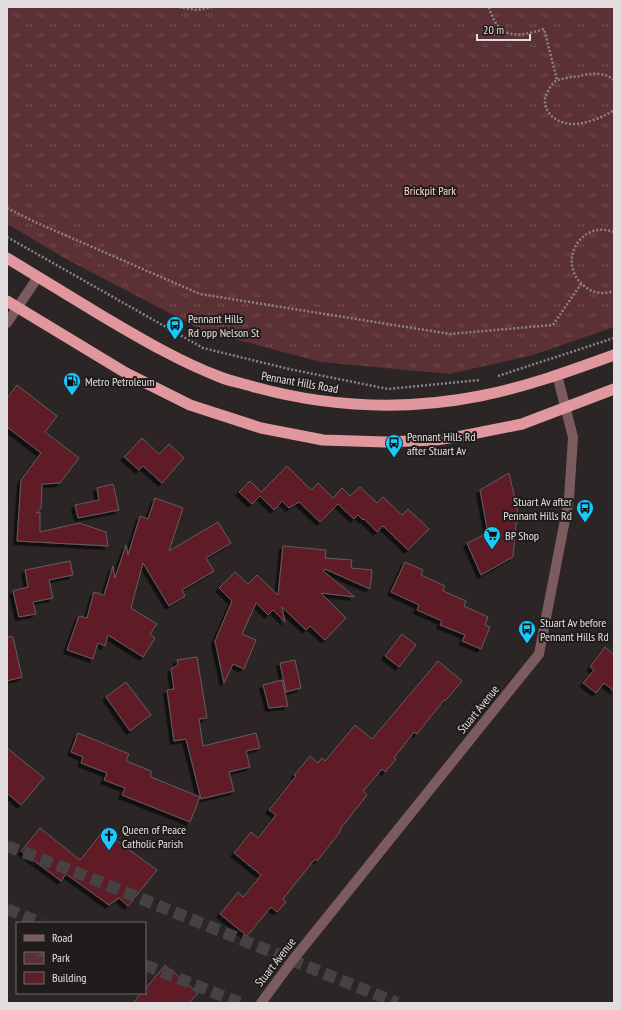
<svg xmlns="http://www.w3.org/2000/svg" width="621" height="1010" viewBox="0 0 621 1010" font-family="'PT Sans Narrow',sans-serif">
<defs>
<pattern id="park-tufts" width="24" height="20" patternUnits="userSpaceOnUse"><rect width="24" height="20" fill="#5c3135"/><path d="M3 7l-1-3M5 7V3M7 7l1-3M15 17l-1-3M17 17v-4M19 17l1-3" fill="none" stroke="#734e52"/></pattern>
<filter id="shadow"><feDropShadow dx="-3.5" dy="3.5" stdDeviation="0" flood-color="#0009"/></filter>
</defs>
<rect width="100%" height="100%" fill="#2b2526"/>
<!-- park -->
<path fill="url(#park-tufts)" d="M7,7H614V327L533,355L449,374L321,362L204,331L68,260L7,224Z"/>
<!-- building -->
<g fill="#5e1e28" stroke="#635d5d" filter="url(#shadow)">
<path d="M17,385L57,416L45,432L79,458L60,483L42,484L41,508L36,513L40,512V532L79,523L106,532L108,546L17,541L21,480L41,453L7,427V398Z"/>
<path d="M142,438L159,454L169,444L184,458L162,483L143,466L139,470L124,457Z"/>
<path d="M287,466L311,490L318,483L333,498L342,488L350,496L360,487L377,503L383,497L402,515L408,509L429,529L408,550L383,526L377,532L364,519L363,520L358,515L354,519L338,504L320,522L299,502L289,508L282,501L274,510L260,496L252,504L239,492L250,481L261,492Z"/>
<path d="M509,473L520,521L516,523L513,557L481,575L467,543L488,533L480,490Z"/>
<path d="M113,484L119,510L78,518L75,505L99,500L97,488Z"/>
<path d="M155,498L183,508L169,551L218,522L231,543L206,558L214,571L182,590L185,596L169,606L143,563L131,608L157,624L150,634L155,638L143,657L108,635L105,646L98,643L93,659L67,650L79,616L87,618L94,592L104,595L113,566L115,578L126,545L128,555L140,516L148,519Z"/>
<path d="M283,546L326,550L325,558L352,560L351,568L372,570L370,589L325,569L323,571L355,597L321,593L346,618L325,640L310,626L306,630L282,607L285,622L273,610L268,615L256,603L242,634L256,640L244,669L233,664L224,683L215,641L232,601L219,588L235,572L248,584L257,575L278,595Z"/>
<path d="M70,561L73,575L49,580L53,598L33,602L36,614L19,617L13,591L28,587L25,570Z"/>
<path d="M405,562L423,570L421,575L445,586L443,591L466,601L464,606L488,617L485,625L490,627L481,649L462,641L465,635L440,625L442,621L417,610L419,605L391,592Z"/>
<path d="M402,634L416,645L399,667L385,656Z"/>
<path d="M7,637H13L22,677L7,681Z"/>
<path d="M605,647L614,655V691L604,683L596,693L583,683L594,670L590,667Z"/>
<path d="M197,657L207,718L199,719L203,746L256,733L260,748L246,751L250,767L229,772L234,791L201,799L186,739L174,741L167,690L174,689L171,669L178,665L177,660Z"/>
<path d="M295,660L301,688L286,692L280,663Z"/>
<path d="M438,661L462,681L445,701L444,700L417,734L414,732L394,758L396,759L385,772L382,769L363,791L367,795L341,828L340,832L317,861L315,859L283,899L286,902L277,912L271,907L247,936L220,914L238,892L243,897L261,875L234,853L251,832L258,838L276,815L269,810L296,776L294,775L310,756L318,763L322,758L325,761L355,725L372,739Z"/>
<path d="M282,680L288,706L269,708L263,685Z"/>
<path d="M126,682L151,715L130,731L106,697Z"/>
<path d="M78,733L129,754L126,761L151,771V777L200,797L190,822L122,795L125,788L104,780L107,773L81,763L83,757L71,752Z"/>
<path d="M7,748L44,778L21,805L7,793Z"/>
<path d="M40,828L80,860L103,831L157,870L128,906L119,898L109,905L66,874L61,881L21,851Z"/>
<path d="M165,965L198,993L189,1003H133L141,993H145V989Z"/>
</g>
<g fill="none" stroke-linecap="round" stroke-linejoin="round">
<!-- motorway-tunnel -->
<g stroke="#464142" stroke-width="12" stroke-dasharray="12 6" stroke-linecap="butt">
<path d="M7,846L78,873L397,1003"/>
<path d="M7,909L41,923"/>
<path d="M145,965L240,1003"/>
</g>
<!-- path -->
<g stroke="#898485" stroke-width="2.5" stroke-dasharray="2 2" stroke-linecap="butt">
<path d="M179,7L197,10L212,7"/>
<path d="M489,7C498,39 516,38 544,29L557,80"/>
<path d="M614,80C605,72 590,73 579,76C572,77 564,78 558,80C553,82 550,87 548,91C538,108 554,123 571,124C583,125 604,117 614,110"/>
<path d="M7,208L35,222L200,294L450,334L553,325L581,284"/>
<path d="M614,232C578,219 555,267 587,288C595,294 605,294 614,291"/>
<path d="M7,237L203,348L289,369L388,389L480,380"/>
<path d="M498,376L614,338"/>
</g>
<!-- minor -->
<g stroke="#7b5b5d" stroke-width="10">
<path d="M7,323L38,277"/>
<path d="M261,1003L292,961L539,654L569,499L573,437L557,375"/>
</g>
<!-- trunk -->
<g stroke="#e0989e" stroke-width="11">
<path d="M7,258C38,277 68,295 99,314C138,337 178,361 220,377C230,381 241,383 251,386C326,407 404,411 480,396C526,387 570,371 614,355"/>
<path d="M7,301L126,373L190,405L261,428L323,440L385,442L436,440L462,436L522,424L614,389"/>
</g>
</g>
<!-- icons -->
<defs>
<symbol id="bus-pin" viewBox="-11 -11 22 30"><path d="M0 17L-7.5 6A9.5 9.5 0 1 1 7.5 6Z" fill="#18cafc" stroke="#211c1c"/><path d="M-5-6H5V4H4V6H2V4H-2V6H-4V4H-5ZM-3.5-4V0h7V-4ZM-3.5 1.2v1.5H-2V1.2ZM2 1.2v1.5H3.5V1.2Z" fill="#111"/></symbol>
<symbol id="fuel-pin" viewBox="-11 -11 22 30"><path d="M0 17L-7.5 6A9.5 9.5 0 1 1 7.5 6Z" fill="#18cafc" stroke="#211c1c"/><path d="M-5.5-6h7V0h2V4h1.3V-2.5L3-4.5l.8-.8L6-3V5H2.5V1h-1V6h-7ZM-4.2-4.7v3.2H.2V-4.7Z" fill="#111"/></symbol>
<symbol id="supermarket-pin" viewBox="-11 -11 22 30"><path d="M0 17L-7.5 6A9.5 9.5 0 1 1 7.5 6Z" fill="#18cafc" stroke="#211c1c"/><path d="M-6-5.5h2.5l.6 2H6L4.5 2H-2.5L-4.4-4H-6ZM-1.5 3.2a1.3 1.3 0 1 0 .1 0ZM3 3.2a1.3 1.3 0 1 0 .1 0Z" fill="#111"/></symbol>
<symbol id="church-pin" viewBox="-11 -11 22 30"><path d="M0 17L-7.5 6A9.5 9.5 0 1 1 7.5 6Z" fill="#18cafc" stroke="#211c1c"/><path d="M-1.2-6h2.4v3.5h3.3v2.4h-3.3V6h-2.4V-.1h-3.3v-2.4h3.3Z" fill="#111"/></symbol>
</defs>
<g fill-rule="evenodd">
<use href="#bus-pin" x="165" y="315" width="20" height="27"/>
<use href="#fuel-pin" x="62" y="371" width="20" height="27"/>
<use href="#bus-pin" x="384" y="433" width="20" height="27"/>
<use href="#bus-pin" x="575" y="498" width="20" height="27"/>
<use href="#supermarket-pin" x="482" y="525" width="20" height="27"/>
<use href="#bus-pin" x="517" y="619" width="20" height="27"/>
<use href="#church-pin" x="99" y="826" width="20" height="27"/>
</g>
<g text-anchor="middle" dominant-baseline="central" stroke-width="4" stroke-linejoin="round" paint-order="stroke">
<!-- park labels -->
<g font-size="12" fill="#ffd3d5" stroke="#211c1c">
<text x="430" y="190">Brickpit Park</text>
</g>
<!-- poi labels -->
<g font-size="12" fill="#e2dedf" stroke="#211c1c" text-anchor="start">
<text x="188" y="318">Pennant Hills<tspan x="188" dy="14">Rd opp Nelson St</tspan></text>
<text x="85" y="381">Metro Petroleum</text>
<text x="407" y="436">Pennant Hills Rd<tspan x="407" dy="14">after Stuart Av</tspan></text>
<text x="572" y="501" text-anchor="end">Stuart Av after<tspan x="572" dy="14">Pennant Hills Rd</tspan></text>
<text x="505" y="535">BP Shop</text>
<text x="540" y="622">Stuart Av before<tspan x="540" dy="14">Pennant Hills Rd</tspan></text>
<text x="122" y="829">Queen of Peace<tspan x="122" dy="14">Catholic Parish</tspan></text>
</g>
<!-- street labels -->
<g font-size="12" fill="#e2dedf" stroke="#211c1c">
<text transform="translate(300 382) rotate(10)">Pennant Hills Road</text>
<text transform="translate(478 709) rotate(-51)">Stuart Avenue</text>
<text transform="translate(275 962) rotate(-52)">Stuart Avenue</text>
</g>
</g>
<!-- border -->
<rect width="621" height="1010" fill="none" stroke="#e2dedf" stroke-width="16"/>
<!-- legend -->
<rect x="16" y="922" width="130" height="72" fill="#211c1c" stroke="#6e6a6a"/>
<rect x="24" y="935" width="20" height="6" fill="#7b5b5d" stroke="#6e6a6a"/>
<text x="52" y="942" font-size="12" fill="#e2dedf">Road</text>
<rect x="24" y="952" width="20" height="12" fill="url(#park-tufts)" stroke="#6e6a6a"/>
<text x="52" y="962" font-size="12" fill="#e2dedf">Park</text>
<rect x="24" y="972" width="20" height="12" fill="#5e1e28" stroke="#6e6a6a"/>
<text x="52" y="982" font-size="12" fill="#e2dedf">Building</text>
<!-- scale -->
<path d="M477 34v6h53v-6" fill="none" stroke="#e2dedf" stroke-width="2"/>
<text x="483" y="34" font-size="12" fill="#e2dedf" stroke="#211c1c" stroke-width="3" paint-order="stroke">20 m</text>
</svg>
